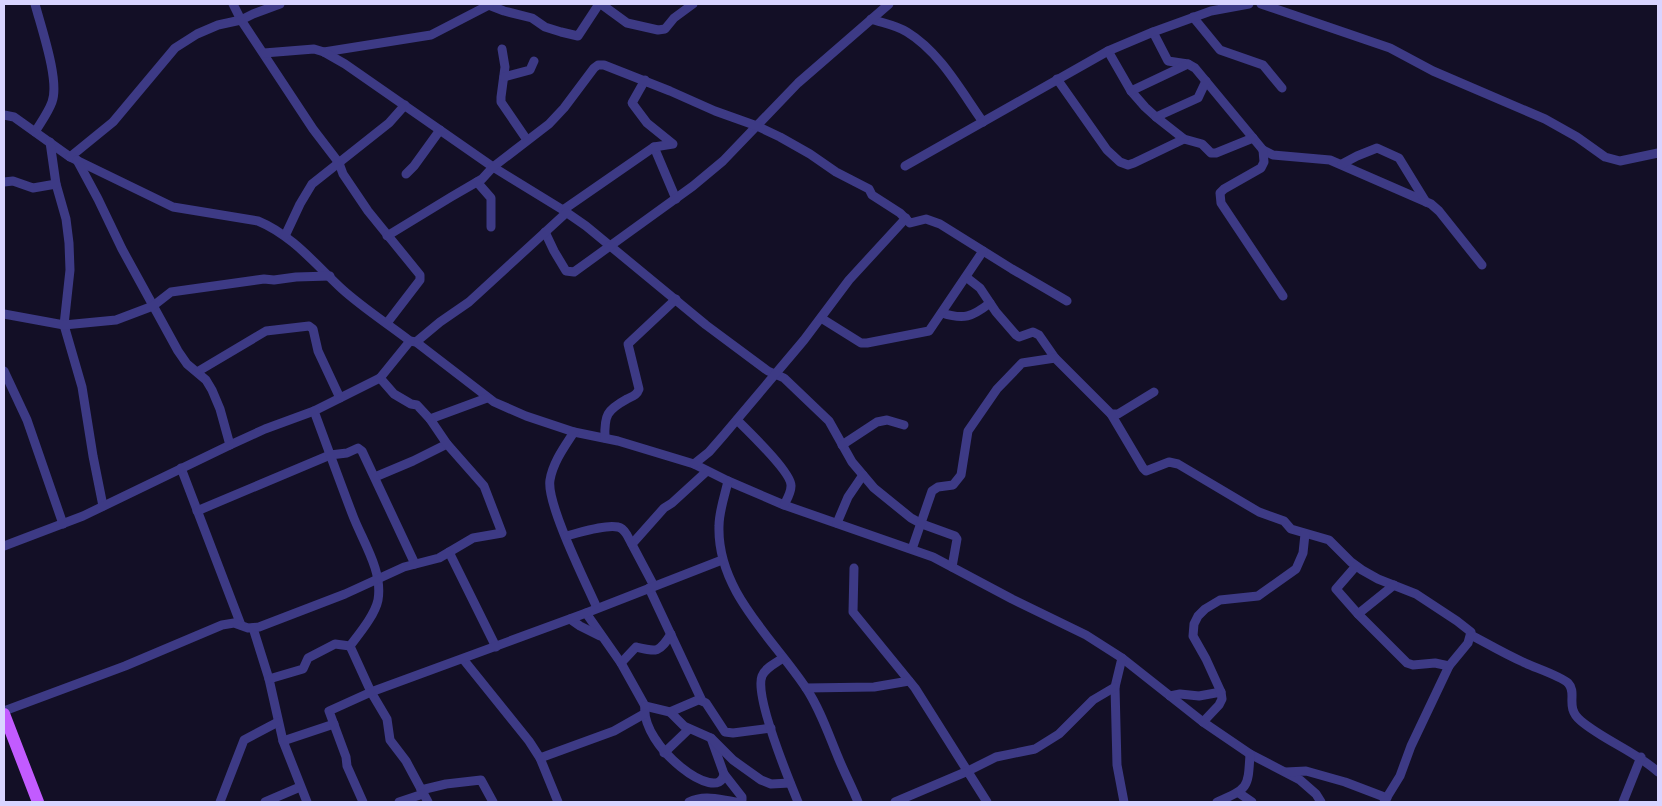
<svg xmlns="http://www.w3.org/2000/svg" width="1662" height="806" viewBox="0 0 1662 806" font-family="'Fira Sans',sans-serif">
<rect width="100%" height="100%" fill="#130f26"/>
<g fill="none" stroke-linecap="round" stroke-linejoin="round">
<!-- minor -->
<g stroke="#3d3a85" stroke-width="9">
<path d="M233,4L241,20L313,129L339,163L343,174L368,211L420,275V280L387,323"/>
<path d="M486,4L504,11L532,18L545,27L561,32L578,36L599,4"/>
<path d="M601,4L627,23L658,30L665,29L674,18L693,4"/>
<path d="M1261,4L1390,48L1433,71L1545,119L1577,137L1605,157L1620,161L1658,153"/>
<path d="M1193,17L1220,50L1263,65L1282,88"/>
<path d="M871,19C882,23 896,25 907,32C940,52 961,91 983,122"/>
<path d="M1153,32L1168,61L1188,64L1195,68L1263,150L1273,155L1330,160L1431,204L1439,211L1482,265"/>
<path d="M502,49L505,67L501,97V102L527,140"/>
<path d="M1108,51L1131,91L1145,107L1156,117L1184,139L1202,144L1211,153H1216L1253,138"/>
<path d="M324,52L431,35L489,5"/>
<path d="M264,53L314,49L324,52L345,64L493,167L563,210L586,226L706,325L768,371L784,378L829,421L852,462L874,488L911,518L922,524L955,536L957,539L952,567"/>
<path d="M504,77L530,70L534,61"/>
<path d="M1057,79L1107,150L1120,162L1128,165L1134,163L1184,139"/>
<path d="M1131,91L1188,64"/>
<path d="M4,115L14,117L70,157L173,207L258,221C292,235 316,265 342,289C363,308 388,324 410,341L416,342L494,402L526,416L574,432L618,441L694,464L728,481L784,505L933,557L1012,599L1086,635L1122,658L1203,722L1250,754L1300,780L1316,794L1321,802"/>
<path d="M1156,117L1198,98L1206,81"/>
<path d="M35,132C41,122 48,113 52,102C60,81 41,27 35,4"/>
<path d="M50,142L56,184L66,219L69,243L70,270L64,325L82,387L93,456L103,506"/>
<path d="M654,147L676,199"/>
<path d="M1263,150L1264,162L1261,168L1224,189L1220,193L1221,203L1283,296"/>
<path d="M70,157L113,122L175,48L197,34L218,25L241,20L253,14L280,4"/>
<path d="M77,160L98,199L122,249L178,351L187,364L206,380L212,390L220,409L230,445"/>
<path d="M1342,164L1357,156L1377,148L1399,158L1426,202"/>
<path d="M905,166L1108,51L1153,32L1211,11L1249,4"/>
<path d="M406,174L414,166L440,130"/>
<path d="M4,182L13,181L33,188L56,184"/>
<path d="M477,182L491,198V227"/>
<path d="M563,210L654,147L673,144L647,123L632,103L645,80"/>
<path d="M545,232L554,251L566,271L574,272L693,186L723,161L798,83L889,4"/>
<path d="M285,236L300,204L312,184L389,123L405,105"/>
<path d="M387,236L451,197L482,179L493,167L549,124L564,108L594,68L598,65H604L670,91L715,111L757,126L780,137L810,154L836,172L869,189L872,195L900,213L910,223L926,219L940,224L1012,269L1067,301"/>
<path d="M966,277L980,288L996,312L1016,335L1019,337L1033,332L1039,335L1055,358L1111,414H1118L1154,392"/>
<path d="M942,313C964,320 972,317 990,303"/>
<path d="M4,314L64,325L116,320L153,306L171,292L264,279L274,280L296,277L330,276"/>
<path d="M821,318L861,343H867L929,331L983,251"/>
<path d="M416,342L440,322L469,302L566,213"/>
<path d="M4,371L27,420L63,524"/>
<path d="M197,372L266,331L309,326L313,329L318,351L340,398"/>
<path d="M380,378L394,394L411,404L417,405L430,419L487,398"/>
<path d="M1111,414L1143,468L1146,471L1169,462L1178,464L1259,512L1284,521L1291,529L1329,540L1351,562L1362,570L1378,579L1416,594L1457,621L1471,632L1468,643L1449,666L1411,746L1400,776L1384,802"/>
<path d="M737,420C748,431 792,473 791,486C791,493 787,499 784,505"/>
<path d="M574,432C565,446 553,462 550,480C546,503 586,583 597,608"/>
<path d="M605,438C604,415 607,410 627,399C633,396 637,395 639,389L628,344L676,299"/>
<path d="M842,445L877,422L887,420L904,425"/>
<path d="M694,464L709,452L723,436L804,340L849,280L906,218"/>
<path d="M181,468L241,625"/>
<path d="M375,477L413,461L447,444"/>
<path d="M728,481C725,495 719,511 719,526C717,591 772,637 806,688C820,709 828,733 838,757C844,772 852,787 858,802"/>
<path d="M197,511L330,455L347,453L358,448L362,451L415,564"/>
<path d="M837,523L848,497L863,475"/>
<path d="M566,536C579,533 605,524 618,527C623,528 625,532 627,535L654,586"/>
<path d="M632,544L664,508L672,503L707,471"/>
<path d="M4,546L83,516L230,445L265,429L314,411L380,378L410,341"/>
<path d="M912,549L932,491L938,487L953,485L961,475L968,431L997,389L1022,363L1055,358"/>
<path d="M449,552L496,647"/>
<path d="M1356,566L1336,589L1358,614L1407,663L1413,665L1435,663L1449,666"/>
<path d="M854,568L853,612L915,688L987,802"/>
<path d="M649,588L702,701L706,703L725,732L733,733L771,728"/>
<path d="M586,613L621,663L645,706L670,712L698,700L702,701"/>
<path d="M1358,614L1394,585"/>
<path d="M570,619L580,626L600,636"/>
<path d="M253,628L269,679L283,741"/>
<path d="M1471,635C1488,644 1505,654 1523,662C1533,667 1561,676 1568,683C1578,693 1564,707 1581,721C1605,741 1635,751 1658,772"/>
<path d="M350,646L371,692L387,719L390,740L406,761L428,802"/>
<path d="M783,658C776,663 765,668 762,676C754,696 789,780 798,802"/>
<path d="M1122,658L1115,687L1117,765L1124,802"/>
<path d="M463,659L529,741L540,758L558,802"/>
<path d="M621,663L636,647C657,652 659,653 671,634"/>
<path d="M269,679L303,669L308,658L335,644L350,646C359,634 375,615 378,600C383,571 363,542 353,516C340,482 327,446 314,411"/>
<path d="M806,688L874,687L909,681"/>
<path d="M1170,696L1180,694L1199,696L1221,692"/>
<path d="M645,706C640,746 719,806 724,774L711,738"/>
<path d="M4,711L125,666L222,625L234,623L248,628L259,627L345,594L404,567L439,558L473,538L502,533L484,486L447,444L430,419"/>
<path d="M670,712L684,726L711,738L733,760L761,780L771,784L790,783"/>
<path d="M1203,722L1219,705L1222,699L1221,692L1206,659L1193,636L1194,624L1198,616L1205,609L1220,600L1258,596L1296,569L1303,553L1305,534"/>
<path d="M664,753L689,729"/>
<path d="M540,758L614,731L644,714"/>
<path d="M1286,772L1306,771L1345,782L1387,798"/>
<path d="M724,774L742,797V800L740,802"/>
<path d="M421,790L446,784L481,780L493,802"/>
<path d="M1239,793L1252,802"/>
<path d="M220,802L244,740L278,722"/>
<path d="M265,802L300,787"/>
<path d="M307,802L283,741L334,724"/>
<path d="M363,802L347,766L346,757L329,711L371,692L586,613L722,560"/>
<path d="M399,802L423,794"/>
<path d="M689,802C705,794 720,800 736,802"/>
<path d="M895,802L968,771L996,757L1035,749L1059,734L1093,700L1115,687"/>
<path d="M1217,802C1249,788 1248,788 1250,754"/>
<path d="M1623,802L1641,757"/>
</g>
<!-- primary -->
<path stroke="#c25bff" stroke-width="12" d="M4,714L38,802"/>
</g>
<!-- border -->
<rect width="1662" height="806" fill="none" stroke="#d9d4ff" stroke-width="10"/>
</svg>
